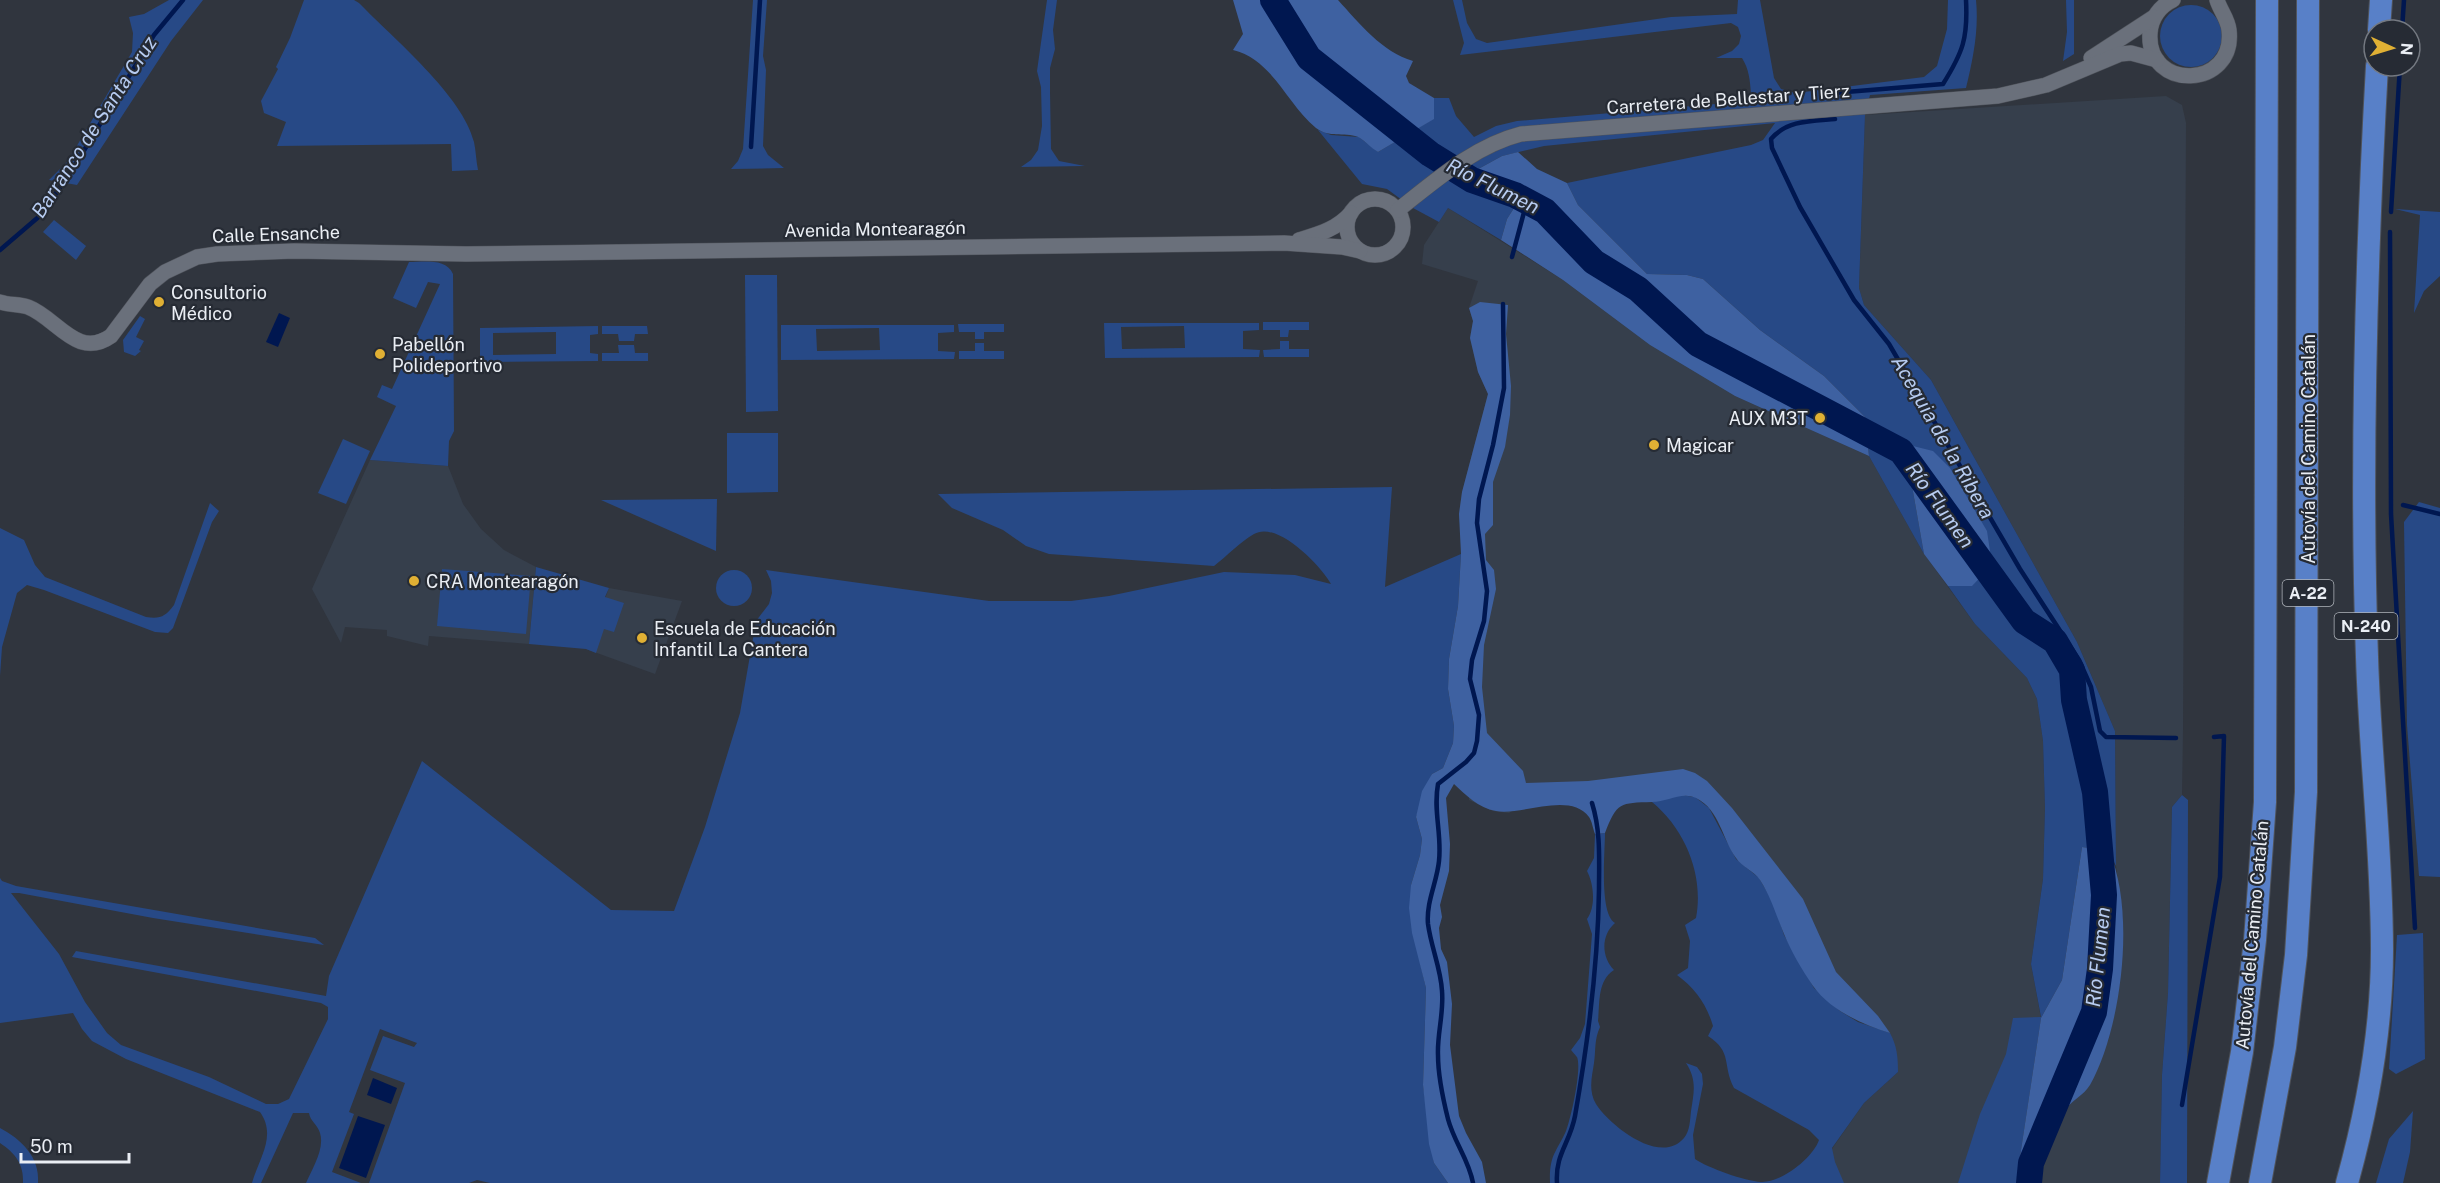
<svg xmlns="http://www.w3.org/2000/svg" width="2440" height="1183" viewBox="0 0 2440 1183" font-family="'Public Sans',sans-serif">
<rect width="100%" height="100%" fill="#30353e"/>
<!-- built -->
<g fill="#363f4c">
<path d="M2166,96L2182,105L2186,123L2183,730L2182,795L2172,807L2168,993L2162,1075L2160,1183H2036L2041,1155L2063,1111L2089,1086L2109,1038L2120,983L2123,920L2116,866L2115,731L2077,642L1931,380L1864,305L1859,288L1865,115Z"/>
<path d="M1448,208L1563,280L1650,345L1735,396L1869,456L1924,554L1975,624L2027,678L2037,699L2043,741L2045,808L2043,879L2031,964L2041,1018L2016,1183H1808L1864,1103L1898,1072L1694,784L1523,804L1509,813L1493,811L1469,800L1466,749L1472,634L1459,514L1462,492L1488,394L1478,372L1470,338L1473,321L1469,308L1478,281L1422,264L1424,245Z"/>
<path d="M370,460L448,466L463,504L481,529L504,550L536,567L529,644L429,636L428,646L387,636V630L345,627L341,643L312,589Z"/>
<path d="M609,588L682,601L655,674L586,649Z"/>
</g>
<!-- green -->
<g fill="#274986" fill-rule="evenodd">
<path d="M169,0H203L171,41L77,185L49,180L68,161L132,52L133,33L129,17L144,14Z"/>
<path d="M304,0H354L359,3C393,38 463,96 474,142C476,151 476,161 478,170L452,171L451,144L277,146L286,122L264,113L261,101L278,69L276,67L290,38Z"/>
<path d="M753,0H767L763,56L766,70L763,146L768,155L784,168L731,169L738,161L743,149Z"/>
<path d="M1047,0H1057L1053,30L1055,49L1050,68V92L1051,149L1059,161L1085,166L1021,167L1031,160L1038,150L1042,126L1041,87L1037,71Z"/>
<path d="M1453,0H1462L1467,23L1476,39L1487,43L1671,17L1737,14L1738,0H1760L1774,78L1781,89L1796,93L1924,77L1937,66L1947,29L1948,0H1976C1979,30 1973,59 1966,88L1870,95L1865,115L1859,288L1864,305L1931,380L2077,642L2115,731L2116,866L2109,852L2082,847L2062,980L2041,1018L2016,1183H1958L1980,1114L2006,1054L2013,1018L2041,1017L2031,964L2043,879L2045,808L2043,741L2037,699L2027,678L1975,624L1948,586H1972L1912,486L1924,554L1869,456L1865,417L1824,376L1760,330L1703,279L1687,275L1647,274L1578,205L1567,183L1751,145L1763,140L1775,123L1544,146L1502,156L1471,173L1501,181L1513,187L1514,208L1507,219L1501,240L1448,208L1439,222L1413,208L1387,189L1362,184L1318,130L1331,135L1359,137L1378,152L1433,119L1434,98H1449L1456,116L1474,137L1496,126L1517,121L1727,103L1745,99L1751,94C1750,80 1749,69 1742,58H1716L1732,51L1739,44L1741,36L1738,27L1731,23L1460,55L1464,43Z"/>
<path d="M2066,0H2074V54L2063,61L2067,32Z"/>
<circle cx="2191" cy="36" r="31"/>
<path d="M2395,209L2440,212V276L2424,291L2414,313L2420,215Z"/>
<path d="M54,220L86,246L76,260L43,232Z"/>
<path d="M409,262C424,262 446,258 453,274L454,431L449,441L448,466L370,460L396,406L377,397L382,385L392,389L440,284L428,282L416,308L393,298Z"/>
<path d="M745,275H777L778,411L746,412Z"/>
<path d="M140,316L145,319L136,337L144,341L139,350L141,351L135,356L124,352L123,340Z"/>
<path d="M1263,322H1309V330H1289L1288,337H1280V330H1263Z"/>
<path d="M1104,323H1259V330L1243,331V349L1260,350L1259,357L1105,358ZM1184,326L1185,348L1122,349L1121,327Z"/>
<path d="M958,324H1004V332H984V339H975V332H959Z"/>
<path d="M954,325V332L938,333V351L955,352L954,359L781,360V325ZM879,328L880,350L817,351L816,329Z"/>
<path d="M598,326V334L590,335V353L598,354V361L480,362V328ZM556,332V354L493,355V333Z"/>
<path d="M602,326H647L648,334H635L634,341H619L618,334H602Z"/>
<path d="M1280,341H1289V349H1309V357H1264L1263,350L1280,349Z"/>
<path d="M975,343H984V351H1004V359H959V351H975Z"/>
<path d="M618,345H634L635,353H648V361H602V353H619Z"/>
<path d="M727,433H778V492L727,493Z"/>
<path d="M343,439L370,451L346,504L318,493Z"/>
<path d="M1392,487L1385,587L1461,554L1458,606L1449,659L1448,689L1454,726L1453,743L1443,768L1432,774L1416,817L1422,839L1420,855L1411,885L1420,962L1426,988L1423,1085L1434,1163L1448,1183H490L477,1180L469,1183H369L405,1083L370,1070L383,1036L414,1047L417,1043L380,1029L349,1112L354,1114L332,1172L361,1183H306C312,1169 325,1149 320,1133C318,1125 310,1121 309,1113H293L261,1183H252C259,1158 277,1136 260,1112L126,1059L92,1041L82,1029L73,1013L0,1023V878L2,881L16,886L315,938L324,945L153,918L19,893H11L59,954L85,1002L107,1033L121,1045L209,1077L266,1104H278L289,1099L328,1019V1007L321,1003L72,957L76,951L326,996L329,976L422,761L611,910L674,911L705,827L740,713L756,621L769,604L772,593L771,581L766,570L989,601H1071L1109,596L1224,572L1295,575L1331,584C1321,566 1277,520 1254,534C1240,542 1227,556 1214,566L1049,554L1026,546L1003,530L952,508L938,494Z"/>
<path d="M717,499L716,551L601,500Z"/>
<path d="M2419,502L2440,508V877L2419,876L2407,725L2404,522Z"/>
<path d="M210,503L219,511L212,522L173,628L168,633L155,632L44,590L27,585L17,593L2,647L0,676V528L24,540L35,565L45,577L146,617C160,619 165,617 174,605Z"/>
<path d="M536,567L609,588L605,597L624,603L614,632L604,629L596,653L586,649L529,644Z"/>
<path d="M442,569L531,576L526,634L437,626Z"/>
<circle cx="734" cy="588" r="18"/>
<path d="M1681,795L1695,797L1709,808L1736,859L1759,878L1774,904L1784,935L1814,988L1840,1011L1858,1022L1890,1033C1897,1046 1898,1057 1898,1072L1864,1103L1832,1148L1835,1162L1844,1183H1550C1549,1155 1556,1153 1566,1131C1571,1118 1582,1069 1577,1057C1577,1057 1571,1050 1571,1050L1580,1038L1585,1024L1592,934L1587,919C1596,907 1594,884 1587,871L1594,858L1595,834L1605,833C1605,852 1599,914 1615,923C1601,935 1601,957 1614,970C1597,981 1600,1003 1598,1021L1600,1027C1594,1040 1596,1050 1594,1063C1592,1077 1588,1090 1596,1104C1610,1126 1661,1166 1684,1138C1690,1131 1690,1120 1691,1111C1694,1092 1697,1080 1686,1063L1697,1067L1702,1074L1703,1084L1693,1135L1695,1159C1708,1168 1745,1181 1761,1182C1781,1183 1813,1158 1819,1140L1809,1130L1734,1088C1722,1065 1733,1052 1708,1036L1713,1026C1707,1005 1695,988 1677,975L1688,968L1690,941L1685,925L1696,918C1704,876 1686,830 1652,802Z"/>
<path d="M2182,795L2188,800L2187,1183H2160L2162,1075L2168,993L2172,807Z"/>
<path d="M2423,933L2425,1059L2396,1074L2389,1069L2397,935Z"/>
<path d="M2413,1111L2410,1152L2403,1183H2376L2389,1139Z"/>
<path d="M0,1128C21,1139 40,1157 38,1183H23C24,1164 15,1153 0,1143Z"/>
</g>
<!-- forest -->
<g fill="#3e61a1">
<path d="M1233,0H1338C1359,23 1382,52 1413,61L1406,76L1409,83L1434,98V119L1378,152C1371,148 1366,142 1360,138C1348,131 1330,139 1316,128C1286,103 1273,60 1233,50L1243,34Z"/>
<path d="M1518,152L1537,169L1567,183L1578,205L1647,274L1687,275L1703,279L1760,330L1824,376L1865,417L1869,456L1735,396L1650,345L1563,280L1501,240L1507,219L1514,208L1513,187L1501,181L1471,173L1502,156Z"/>
<path d="M1480,302L1508,305L1506,334L1511,386L1510,415L1505,447L1493,482V525L1485,534L1486,560L1494,570L1496,589L1484,645L1482,687L1487,733L1523,771L1526,783L1588,781L1683,769L1695,773L1707,781L1732,808L1803,899L1836,972L1878,1016L1890,1033C1863,1025 1830,1010 1813,986C1802,970 1791,951 1784,934C1776,915 1771,897 1760,880C1754,871 1742,867 1736,858C1722,839 1720,810 1696,798C1682,791 1667,802 1652,802C1620,803 1617,802 1605,833L1595,834C1593,829 1592,821 1589,817C1570,791 1521,816 1496,811C1478,808 1466,795 1454,784L1446,798L1450,844L1449,871L1440,905L1442,917L1439,928L1441,949L1447,962L1452,1004L1450,1045L1459,1116L1466,1133L1482,1162L1486,1183H1448L1434,1163L1429,1144L1423,1085L1426,988L1412,933L1409,908L1411,885L1420,855L1422,839L1416,817L1422,791L1432,774L1443,768L1453,743L1454,726L1448,689L1449,659L1458,606L1461,554L1459,514L1462,492L1488,394L1478,372L1470,338L1473,321L1469,308Z"/>
<path d="M1913,446L1933,451L1950,468L1987,531L1992,565L1972,586H1948L1924,554L1912,486Z"/>
<path d="M2082,847L2109,851C2136,911 2122,1028 2090,1085C2084,1095 2071,1101 2064,1111C2048,1131 2039,1159 2036,1183H2016L2041,1018L2062,980Z"/>
</g>
<!-- water -->
<g fill="#001750">
<path d="M279,313L290,318L278,347L266,342Z"/>
<path d="M373,1078L397,1088L391,1104L367,1095Z"/>
<path d="M358,1116L385,1125L366,1178L339,1168Z"/>
</g>
<g fill="none" stroke-linecap="round" stroke-linejoin="round">
<!-- stream -->
<g stroke="#001750" stroke-width="4.5">
<path d="M2402,30L2404,0"/>
<path d="M1834,93L1943,84C1963,52 1968,38 1966,0"/>
<path d="M1835,119C1812,121 1787,120 1771,139L1772,148L1800,207L1854,300L1889,344L2020,569L2079,660L2091,687L2100,731L2106,737L2176,738"/>
<path d="M751,147L760,0"/>
<path d="M2391,212L2400,66"/>
<path d="M2390,232L2391,514L2415,928"/>
<path d="M0,250L42,214L77,162L154,35L183,0"/>
<path d="M1512,257L1527,201"/>
<path d="M2403,505L2440,514"/>
<path d="M2182,1105L2220,877L2224,736L2214,737"/>
<path d="M1473,1183C1469,1160 1454,1142 1448,1119C1443,1099 1438,1076 1438,1055C1437,1034 1444,1013 1442,991C1441,969 1431,947 1428,924C1426,902 1437,882 1439,861C1442,834 1433,811 1438,784L1466,762L1474,753L1477,741L1479,715L1470,679L1472,660L1484,621L1487,591L1477,523L1479,499L1493,445L1504,388L1503,304"/>
<path d="M1557,1183C1555,1154 1570,1143 1575,1116C1588,1042 1598,965 1599,889C1599,860 1601,832 1592,803"/>
</g>
<!-- river -->
<path stroke="#001750" stroke-width="26" d="M1273,0L1309,58L1430,154L1472,180L1515,195L1545,211L1594,262L1638,289L1698,344L1901,451L2024,621L2055,641L2072,670L2074,700L2095,792L2104,895L2100,969L2094,1012L2031,1163L2029,1183"/>
<defs>
<g id="minor">
<path d="M2173,0C2160,6 2151,18 2150,33C2146,92 2236,89 2229,30C2228,19 2220,10 2217,0"/>
<path d="M2091,58L2154,17"/>
<circle cx="1375" cy="227" r="28"/>
<path d="M1398,210C1435,181 1474,146 1521,134L1998,96L2046,85L2120,54L2131,53L2157,60"/>
<path d="M1299,240C1319,234 1337,229 1351,213"/>
<path d="M0,302C9,305 19,304 28,307C57,318 77,360 111,336L150,284L165,272L197,257L217,254L294,251L466,254L1284,243L1342,247L1360,251"/>
</g>
<g id="highway">
<path d="M2379,30L2381,0"/>
<path d="M2218,1183L2242,1052L2255,940L2265,802L2267,0"/>
<path d="M2260,1183L2285,1047L2296,955L2306,792L2308,0"/>
<path d="M2347,1183C2368,1107 2382,1029 2382,950C2382,852 2370,755 2367,657C2360,460 2366,263 2377,66"/>
</g>
</defs>
<!-- minor casing -->
<use href="#minor" stroke="#4f535b" stroke-width="16"/>
<!-- highway casing -->
<use href="#highway" stroke="#4f535b" stroke-width="24"/>
<!-- minor -->
<use href="#minor" stroke="#6a707b" stroke-width="15"/>
<!-- highway -->
<use href="#highway" stroke="#5880c8" stroke-width="22"/>
</g>
<!-- markers -->
<g fill="#e0b034" stroke="#262b34" stroke-width="2">
<circle cx="159" cy="302" r="6"/>
<circle cx="380" cy="354" r="6"/>
<circle cx="1820" cy="418" r="6"/>
<circle cx="1654" cy="445" r="6"/>
<circle cx="414" cy="581" r="6"/>
<circle cx="642" cy="638" r="6"/>
</g>
<g text-anchor="middle" dominant-baseline="central" stroke-width="4.5" stroke-linejoin="round" paint-order="stroke">
<!-- shield labels -->
<g fill="#262b34" stroke="#afb4ba" stroke-width="1.5">
<rect x="2282.5" y="580" width="51" height="26" rx="4.5"/>
<rect x="2334.5" y="613" width="63" height="26" rx="4.5"/>
</g>
<g font-size="16" font-weight="bold" fill="#eaeef4">
<text x="2308" y="593">A-22</text>
<text x="2366" y="626">N-240</text>
</g>
<!-- street labels -->
<g font-size="18" fill="#eaeef4" stroke="#262b34">
<text transform="translate(1728 99) rotate(-4)">Carretera de Bellestar y Tierz</text>
<text transform="translate(875 229) rotate(-1)">Avenida Montearagón</text>
<text transform="translate(276 234) rotate(-2)">Calle Ensanche</text>
<text transform="translate(2308 449) rotate(-90)">Autovía del Camino Catalán</text>
<text transform="translate(2252 935) rotate(-85)">Autovía del Camino Catalán</text>
</g>
<!-- poi labels -->
<g font-size="18" fill="#eaeef4" stroke="#262b34" text-anchor="start">
<text x="171" y="292">Consultorio<tspan x="171" dy="21">Médico</tspan></text>
<text x="392" y="344">Pabellón<tspan x="392" dy="21">Polideportivo</tspan></text>
<text x="1808" y="418" text-anchor="end">AUX M3T</text>
<text x="1666" y="445">Magicar</text>
<text x="426" y="581">CRA Montearagón</text>
<text x="654" y="628">Escuela de Educación<tspan x="654" dy="21">Infantil La Cantera</tspan></text>
</g>
<!-- water labels -->
<g font-size="20" font-style="italic" fill="#b7ccf1" stroke="#262b34">
<text transform="translate(94 127) rotate(-57)">Barranco de Santa Cruz</text>
<text transform="translate(1493 186) rotate(26)">Río Flumen</text>
<text transform="translate(1943 437) rotate(60)">Acequia de la Ribera</text>
<text transform="translate(1940 505) rotate(54)">Río Flumen</text>
<text transform="translate(2098 957) rotate(-84)">Río Flumen</text>
</g>
</g>
<!-- north arrow -->
<g transform="translate(2392 48) rotate(94)"><circle r="28" fill="#262b34" stroke="#747981" stroke-width="1.5"/>
<path d="M0-4.5L10 22L0 15L-10 22Z" fill="#e0b034"/>
<text y="-9" font-size="16" font-weight="bold" text-anchor="middle" fill="#eaeef4">N</text>
</g>
<!-- scale -->
<path d="M21 1153v9h108v-9" fill="none" stroke="#eaeef4" stroke-width="3"/>
<text x="30" y="1153" font-size="18" fill="#eaeef4" stroke="#262b34" stroke-width="4.5" paint-order="stroke">50 m</text>
</svg>
